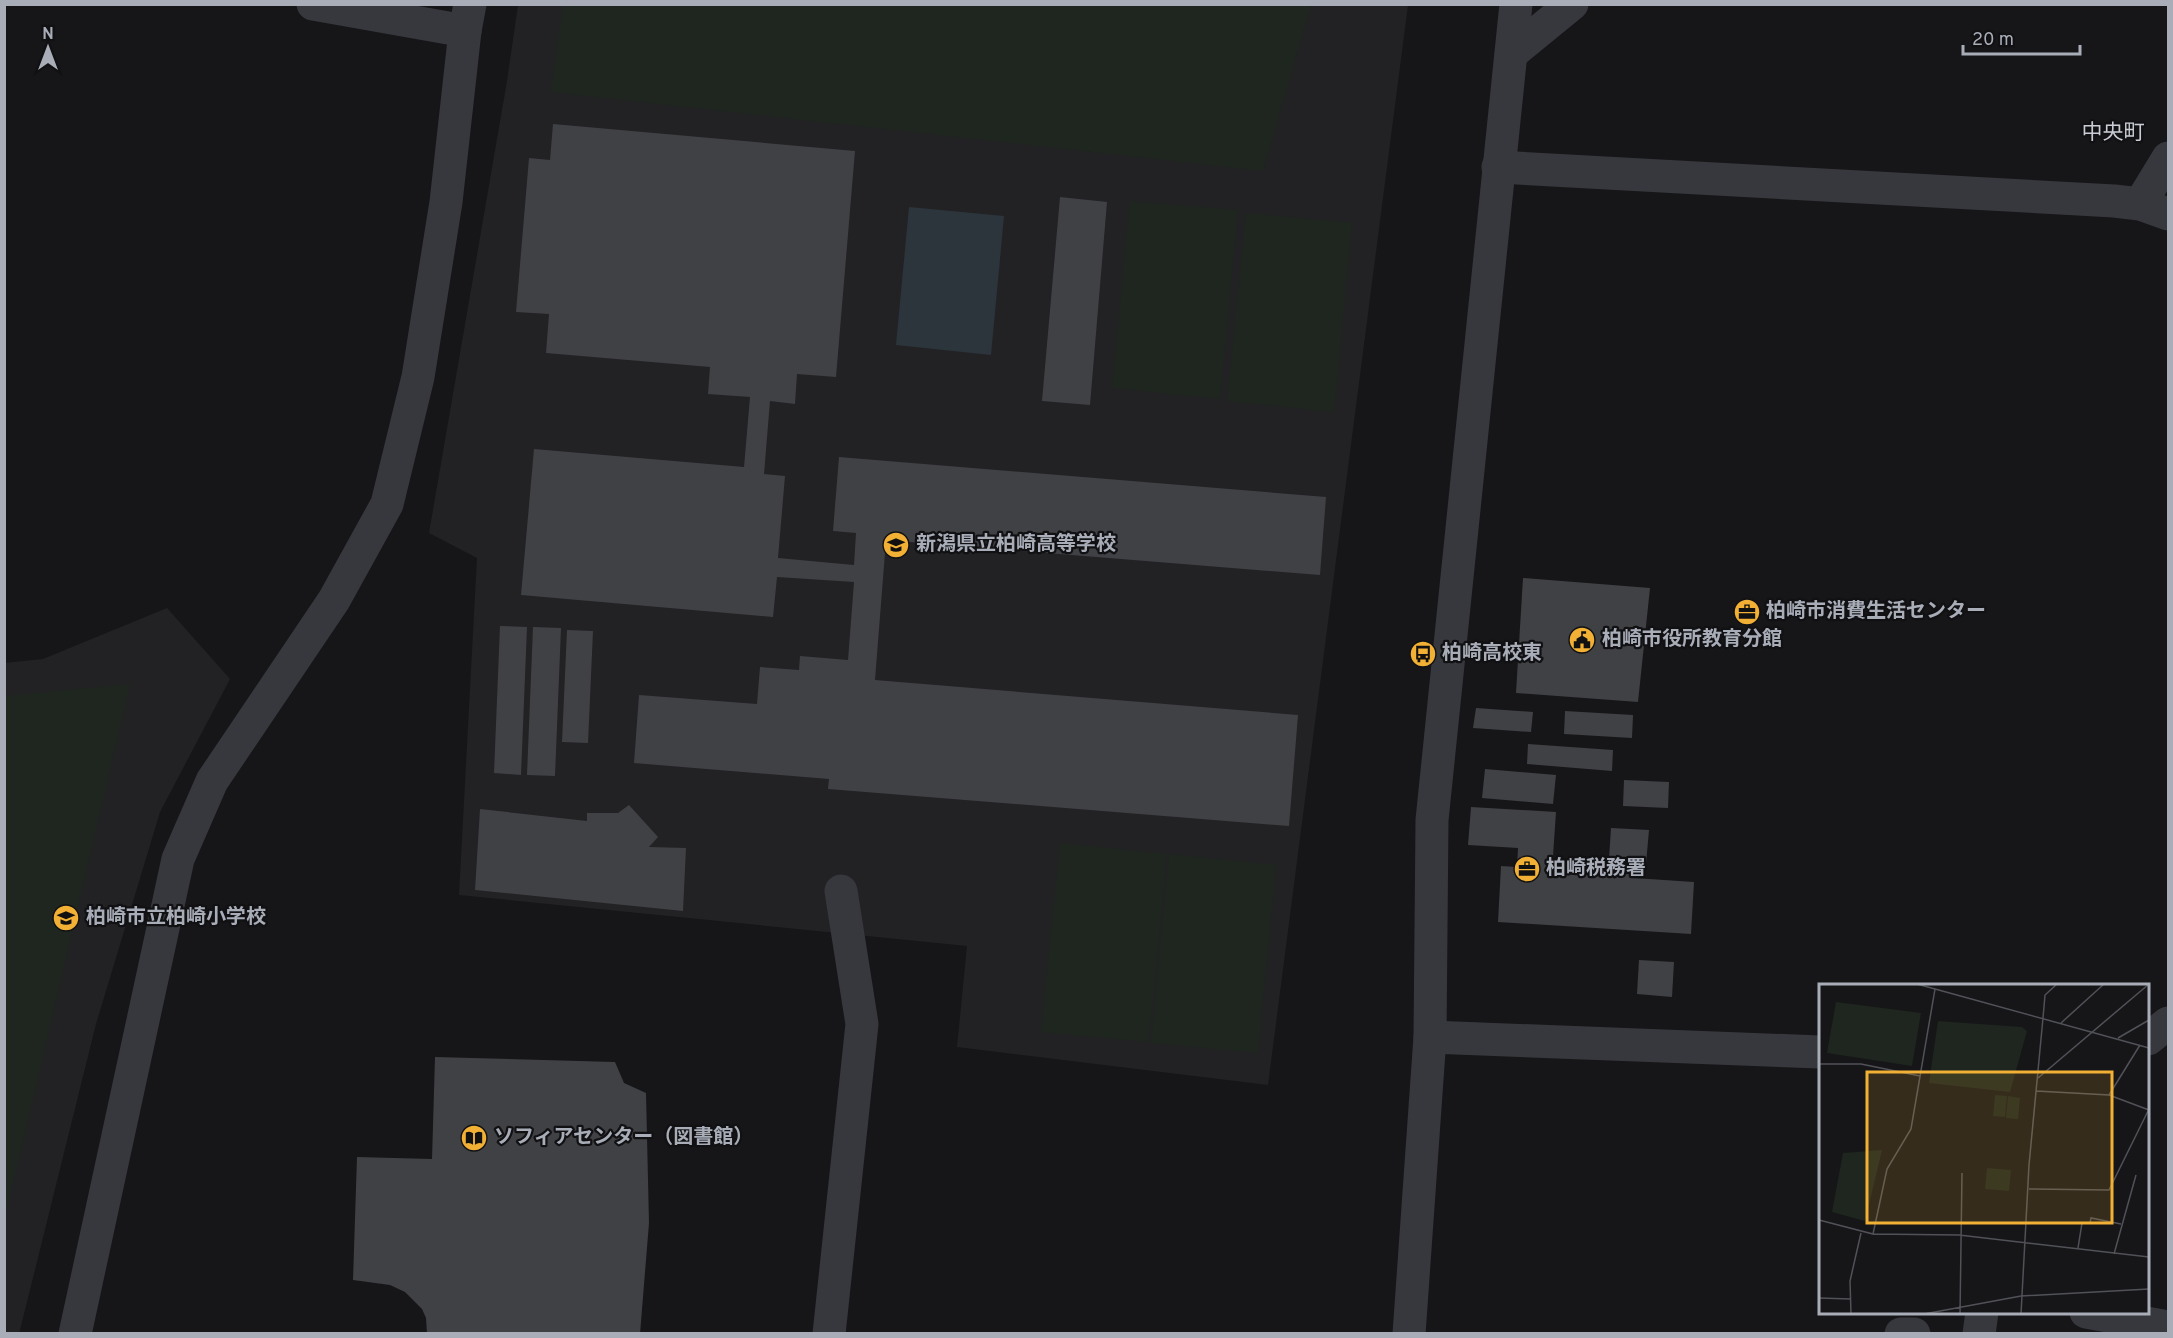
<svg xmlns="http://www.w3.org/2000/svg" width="2173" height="1338" viewBox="0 0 2173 1338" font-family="Overpass,'Noto Sans JP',sans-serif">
<rect width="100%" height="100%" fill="#161618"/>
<!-- built -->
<g fill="#222225">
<path d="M518,5H1408L1268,1085L957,1047L967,946L459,895L477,558L429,533L507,81Z"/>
<path d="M167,608L230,679L160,812L96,1024L19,1334L4,1333V663L43,659Z"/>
</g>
<!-- green -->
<g fill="#1e261f">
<path d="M563,5V4L1311,5L1263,171L551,92Z"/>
<path d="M1130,201L1238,210L1220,399L1112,388Z"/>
<path d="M1246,213L1352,223L1334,412L1227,401Z"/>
<path d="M130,684L5,1218V696Z"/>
<path d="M1060,843L1167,854L1149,1042L1041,1032Z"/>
<path d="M1169,854L1276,865L1258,1053L1151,1043Z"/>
</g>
<!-- water -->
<path fill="#2c353c" d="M909,207L1004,216L991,355L896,345Z"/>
<!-- building -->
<g fill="#404145">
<path d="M553,124L855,151L836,377L797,374L795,404L770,401L764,474L785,476L778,558L854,565L856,533L833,531L839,457L1326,497L1320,575L886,540L875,680L1298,715L1289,826L828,789L829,779L634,763L639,695L757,704L760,667L799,670L800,656L848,660L854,582L777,577L773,617L521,595L534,449L744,467L750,397L708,394L710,367L546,353L549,314L516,312L529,158L550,160Z"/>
<path d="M1060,197L1107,202L1090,405L1042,401Z"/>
<path d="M1523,578L1650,588L1638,702L1516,693Z"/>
<path d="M500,626L527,627L521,775L494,773Z"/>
<path d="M533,627L561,628L555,776L527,775Z"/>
<path d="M567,630L593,631L588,743L562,742Z"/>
<path d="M1476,708L1533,712L1531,732L1473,728Z"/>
<path d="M1565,711L1633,715L1632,738L1564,734Z"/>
<path d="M1528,744L1613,750L1612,771L1527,764Z"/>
<path d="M1485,769L1556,775L1553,804L1482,798Z"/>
<path d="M1624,780L1669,782L1668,808L1623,806Z"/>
<path d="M629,805L658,837L649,847L686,848L683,911L475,890L480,809L587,821V813H618Z"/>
<path d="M1471,807L1556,812L1552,871L1608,874L1611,828L1649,830L1646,864L1634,863V878L1694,882L1691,934L1498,922L1501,866L1517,867L1518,848L1468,845Z"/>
<path d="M1639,960L1674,962L1672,997L1637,994Z"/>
<path d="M435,1057L615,1062L624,1083L646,1093L649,1223L640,1334H427L426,1318L422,1309L405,1292L390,1285L353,1280L357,1157L432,1159Z"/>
</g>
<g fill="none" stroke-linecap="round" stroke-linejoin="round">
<!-- minor -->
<g stroke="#37383d" stroke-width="33">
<path d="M313,4L465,31"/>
<path d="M1512,53L1572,4"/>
<path d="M1498,167L2114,201L2140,204L2168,214"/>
<path d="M2140,204L2168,158"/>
<path d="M1430,1037L1820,1052"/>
<path d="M2148,1039L2168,1023"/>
<path d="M2086,1312L2168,1327"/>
<path d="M75,1334L178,859L212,781L334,600L387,504L418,377L446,202L465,31L470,4"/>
<path d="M829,1334L862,1024L841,891"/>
<path d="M1409,1334L1430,1037L1432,820L1516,4"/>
<path d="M1901,1334H1914"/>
<path d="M1979,1334L1982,1312"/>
</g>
</g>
<!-- icons -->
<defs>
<symbol id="school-disc" viewBox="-11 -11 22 22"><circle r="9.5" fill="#f2b134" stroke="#111113"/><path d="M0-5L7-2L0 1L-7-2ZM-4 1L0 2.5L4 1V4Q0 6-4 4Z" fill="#111"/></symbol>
<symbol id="office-disc" viewBox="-11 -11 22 22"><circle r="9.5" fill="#f2b134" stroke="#111113"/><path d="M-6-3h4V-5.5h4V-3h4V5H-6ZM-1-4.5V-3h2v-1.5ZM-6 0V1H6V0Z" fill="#111"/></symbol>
<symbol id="civic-disc" viewBox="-11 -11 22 22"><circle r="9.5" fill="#f2b134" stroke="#111113"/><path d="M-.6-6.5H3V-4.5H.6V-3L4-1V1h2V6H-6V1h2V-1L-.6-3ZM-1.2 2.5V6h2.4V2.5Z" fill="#111"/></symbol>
<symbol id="bus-disc" viewBox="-11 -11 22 22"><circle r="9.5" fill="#f2b134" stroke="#111113"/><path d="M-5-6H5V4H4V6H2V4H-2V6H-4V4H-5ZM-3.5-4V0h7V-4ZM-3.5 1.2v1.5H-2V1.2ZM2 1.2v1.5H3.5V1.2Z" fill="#111"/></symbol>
<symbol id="library-disc" viewBox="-11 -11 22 22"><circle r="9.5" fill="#f2b134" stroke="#111113"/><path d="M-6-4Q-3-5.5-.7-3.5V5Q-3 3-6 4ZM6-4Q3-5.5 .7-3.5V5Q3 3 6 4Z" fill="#111"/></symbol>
</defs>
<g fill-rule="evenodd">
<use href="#school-disc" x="881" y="530" width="30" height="30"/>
<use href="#office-disc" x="1732" y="597" width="30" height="30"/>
<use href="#civic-disc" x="1567" y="625" width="30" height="30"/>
<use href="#bus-disc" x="1408" y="639" width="30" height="30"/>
<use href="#office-disc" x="1512" y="854" width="30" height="30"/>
<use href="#school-disc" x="51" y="903" width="30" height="30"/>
<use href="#library-disc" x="459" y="1123" width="30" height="30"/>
</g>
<g text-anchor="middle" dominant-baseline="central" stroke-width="4.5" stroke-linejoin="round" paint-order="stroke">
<!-- poi labels -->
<g font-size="20" font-weight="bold" fill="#a8adb8" stroke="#111113" text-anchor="start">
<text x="916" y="545">新潟県立柏崎高等学校</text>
<text x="1766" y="612">柏崎市消費生活センター</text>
<text x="1602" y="640">柏崎市役所教育分館</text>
<text x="1442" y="654">柏崎高校東</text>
<text x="1546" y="869">柏崎税務署</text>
<text x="86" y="918">柏崎市立柏崎小学校</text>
<text x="494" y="1138">ソフィアセンター（図書館）</text>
</g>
<!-- neighbourhood labels -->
<g font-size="21" fill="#c9ccd4" stroke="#111113">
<text x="2113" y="133">中央町</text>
</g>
</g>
<!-- overview -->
<g transform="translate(1819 984)">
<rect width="330" height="330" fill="#161618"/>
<path d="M17,18L102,29L93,82L8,69ZM119,37L203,43L208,47L191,108L110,99ZM176,111L188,112L186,133L174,132ZM189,112L201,114L199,135L187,134ZM63,166L46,237L13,228L24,169ZM168,184L192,186L190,207L166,205Z" fill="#1e261f"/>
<path fill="none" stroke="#505258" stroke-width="1.5" d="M98,0L116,5M242,39L285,0M299,54L330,36M0,80H42L101,92M219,94L330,0M217,107L290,111L330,126M290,111L321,61M210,205L290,206L330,125M0,236L54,250L68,185L92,145L116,5L330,64M54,250L140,251L330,273M259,264L263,239H271L272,234L302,240M295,270L317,191M0,314L32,315M32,330L31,297L42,249M105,330L202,312L330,305M141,330L143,189M202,330L210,181L224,34L226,11L238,0"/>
<path fill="#f2b134" fill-opacity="0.15" stroke="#f2b134" stroke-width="3" d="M48,88H293V239H48Z"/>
<rect width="330" height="330" fill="none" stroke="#a8adb8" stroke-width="3"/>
</g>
<!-- border -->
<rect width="2173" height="1338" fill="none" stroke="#a8adb8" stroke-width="12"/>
<!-- north arrow -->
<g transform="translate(48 48)" stroke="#111113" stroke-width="4.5" paint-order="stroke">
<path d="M0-4.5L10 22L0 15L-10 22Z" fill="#a8adb8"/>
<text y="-9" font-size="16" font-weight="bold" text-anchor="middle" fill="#a8adb8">N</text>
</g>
<!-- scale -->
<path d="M1963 45v9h117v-9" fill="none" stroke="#a8adb8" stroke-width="3"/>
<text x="1972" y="45" font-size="18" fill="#a8adb8" stroke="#111113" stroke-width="4.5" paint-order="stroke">20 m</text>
</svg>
